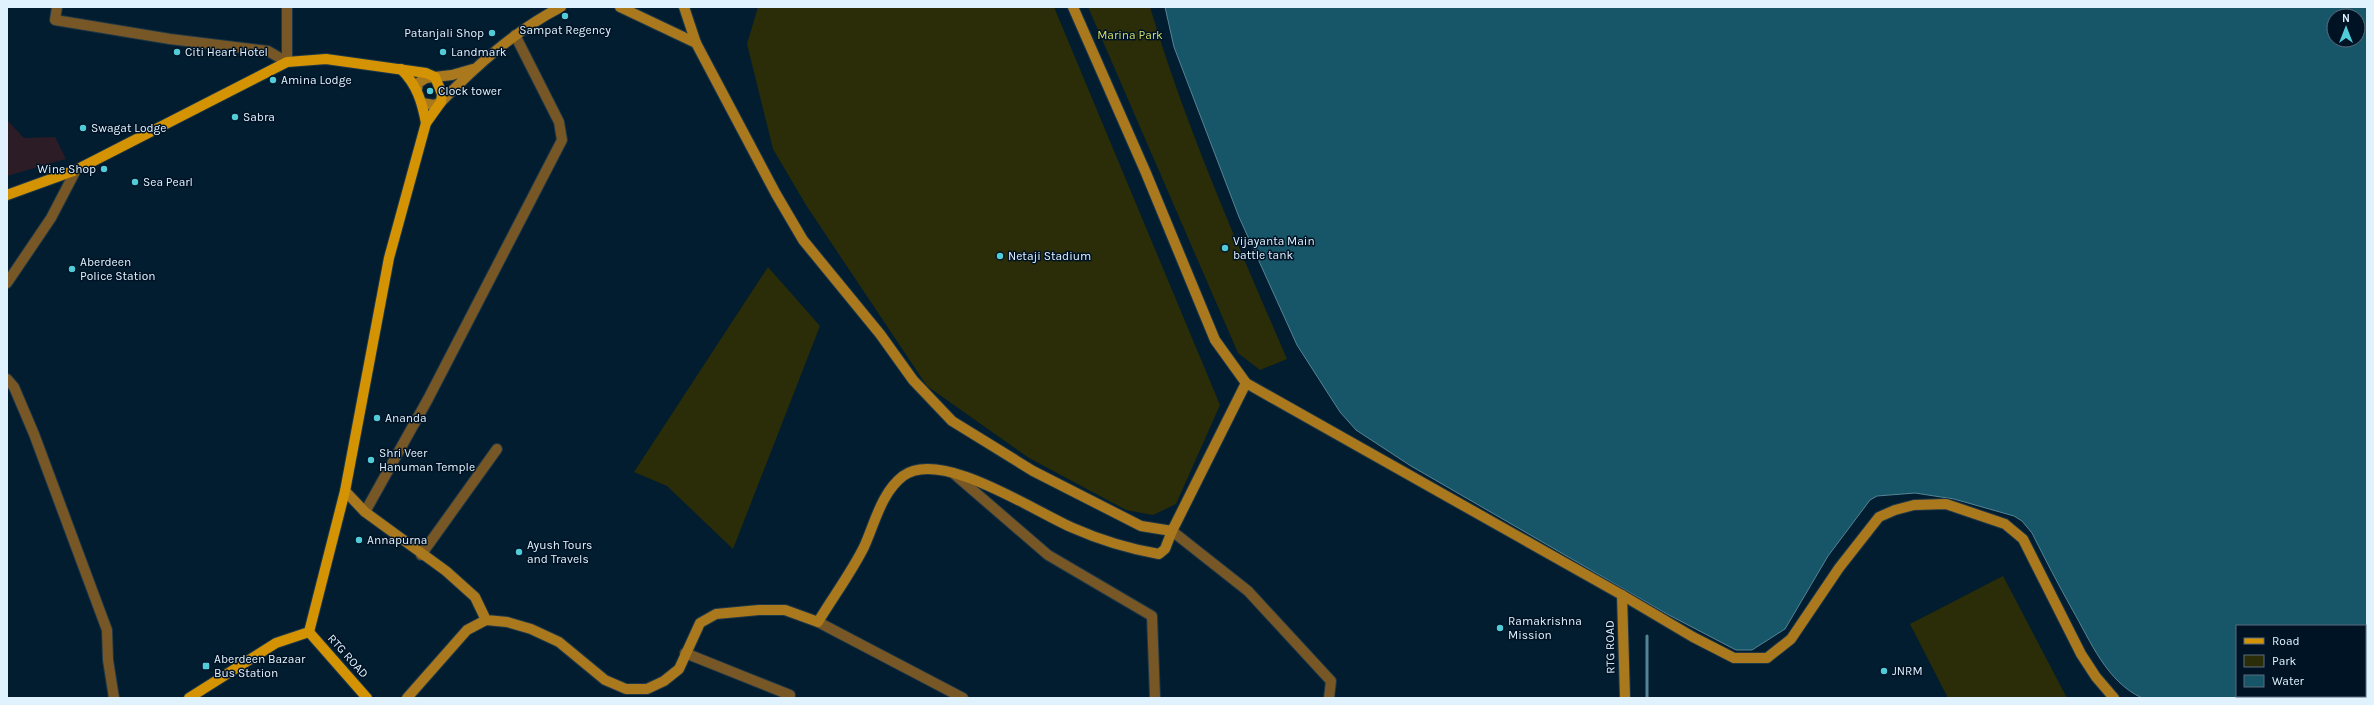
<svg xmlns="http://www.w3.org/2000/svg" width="2374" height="705" viewBox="0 0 2374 705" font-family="Karla,sans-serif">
<rect width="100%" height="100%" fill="#021d2f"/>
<!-- industrial -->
<path fill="#2c1c25" d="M7,120L24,138L55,137L66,159L7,176Z"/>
<!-- green -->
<g fill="#2a2d07">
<path d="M758,7H1054L1220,405L1176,504L1153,515L1126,510L1029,458L927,386L806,205L773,149L747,44Z"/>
<path d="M1088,7H1150C1186,128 1237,243 1287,359L1260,370L1238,353Z"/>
<path d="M768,267L820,326L733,549L667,486L634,472Z"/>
<path d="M2003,576L2067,698H1948L1910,624Z"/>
</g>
<!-- water -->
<path fill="#175568" stroke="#548495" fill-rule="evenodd" d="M1165,7H2367V667L2365,666V626H2237V698H2142C2106,681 2091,642 2072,609C2058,584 2045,559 2032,533L2022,521L2014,516L1954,499L1915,493L1877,496L1870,500L1828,556L1785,629L1752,650H1736L1667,614L1411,466L1356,430L1340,412L1297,345L1239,217L1174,47ZM2334,16H2358V40H2334Z"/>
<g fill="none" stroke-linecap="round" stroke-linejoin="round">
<!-- stream -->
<path stroke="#548495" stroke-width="3" d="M1647,698V636"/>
<defs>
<g id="street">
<path d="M57,7L55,20L170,39L268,51L287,62"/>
<path d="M287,7V62"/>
<path d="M7,283L51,218L76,170"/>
<path d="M7,379L14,387L34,434L107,630L108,660L114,698"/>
<path d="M953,473L1048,555L1152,616L1155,698"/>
<path d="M365,512L428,399L562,140L559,122L515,35"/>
<path d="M1172,531L1248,591L1331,681L1329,698"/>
<path d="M421,555L497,449"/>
<path d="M818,622L963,698"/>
<path d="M685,653L790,695L789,698"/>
</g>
<g id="secondary">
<path d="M620,7L696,43"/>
<path d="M684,7L696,43L776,194L803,240L880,334L913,380L952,421L1033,471L1141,526L1172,531L1246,383"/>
<path d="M1073,7L1146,173L1215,340L1246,383L1622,595L1693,637L1734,658H1767L1791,639L1839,568L1879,517L1895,510L1914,505L1946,504L2005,524L2023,539L2081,654L2096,677L2114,698"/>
<path d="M417,90L418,83L426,78L452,75L473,69"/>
<path d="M422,103L434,105L441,102C477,65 516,30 561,7"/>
<path d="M345,491L365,512L446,571L475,597L486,620L507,622L531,629L559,642L605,680L626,689H647L664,681L679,669L700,623L716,614L759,610H785L818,622C833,597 851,573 864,547C875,523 881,493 903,476C941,448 1035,512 1073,528C1100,540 1130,549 1159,554L1165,549L1172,531"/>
<path d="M1622,595L1625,698"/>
<path d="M2365,695H2367"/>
<path d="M407,698L467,630L486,620"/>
<path d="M2309,698L2319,696"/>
</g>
<g id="primary">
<path d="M401,69C417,85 422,102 426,123"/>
<path d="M7,195L76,170L287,62L326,59L426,73L435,77L442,94L441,102L426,123L389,258L345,491L309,632L276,643L189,698"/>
<path d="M309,632L367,698"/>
</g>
</defs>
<!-- street casing -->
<use href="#street" stroke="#1d3748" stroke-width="12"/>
<!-- secondary casing -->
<use href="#secondary" stroke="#1d3748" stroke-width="12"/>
<!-- primary casing -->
<use href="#primary" stroke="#1d3748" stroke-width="12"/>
<!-- street -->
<use href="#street" stroke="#765725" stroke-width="10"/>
<!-- secondary -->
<use href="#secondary" stroke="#ab791d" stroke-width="10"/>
<!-- primary -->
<use href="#primary" stroke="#d49302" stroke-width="10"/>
</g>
<!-- markers -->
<g fill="#52cbd8" stroke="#001325" stroke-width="1.5">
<circle cx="565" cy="16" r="4"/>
<circle cx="492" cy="33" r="4"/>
<circle cx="177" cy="52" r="4"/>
<circle cx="443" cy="52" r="4"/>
<circle cx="273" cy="80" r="4"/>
<circle cx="430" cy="91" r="4"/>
<circle cx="235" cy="117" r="4"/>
<circle cx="83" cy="128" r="4"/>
<circle cx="104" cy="169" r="4"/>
<circle cx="135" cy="182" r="4"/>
<circle cx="1225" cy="248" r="4"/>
<circle cx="1000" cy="256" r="4"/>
<circle cx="72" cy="269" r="4"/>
<circle cx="377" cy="418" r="4"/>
<circle cx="371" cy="460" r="4"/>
<circle cx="359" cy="540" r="4"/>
<circle cx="519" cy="552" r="4"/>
<circle cx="1500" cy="628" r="4"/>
<rect x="202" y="662" width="8" height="8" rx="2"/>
<circle cx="1884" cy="671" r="4"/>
</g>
<g text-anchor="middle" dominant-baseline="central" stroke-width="3" stroke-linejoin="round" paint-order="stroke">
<!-- poi labels -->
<g font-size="12" fill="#e1f2ff" stroke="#001325" text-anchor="start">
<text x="565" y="30" text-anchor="middle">Sampat Regency</text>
<text x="484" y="33" text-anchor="end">Patanjali Shop</text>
<text x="185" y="52">Citi Heart Hotel</text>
<text x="451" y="52">Landmark</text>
<text x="281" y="80">Amina Lodge</text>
<text x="438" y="91">Clock tower</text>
<text x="243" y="117">Sabra</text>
<text x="91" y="128">Swagat Lodge</text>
<text x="96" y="169" text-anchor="end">Wine Shop</text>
<text x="143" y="182">Sea Pearl</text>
<text x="1233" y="241">Vijayanta Main<tspan x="1233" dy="14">battle tank</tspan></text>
<text x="1008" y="256">Netaji Stadium</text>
<text x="80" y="262">Aberdeen<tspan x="80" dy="14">Police Station</tspan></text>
<text x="385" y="418">Ananda</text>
<text x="379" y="453">Shri Veer<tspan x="379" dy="14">Hanuman Temple</tspan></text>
<text x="367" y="540">Annapurna</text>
<text x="527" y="545">Ayush Tours<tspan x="527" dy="14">and Travels</tspan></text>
<text x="1508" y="621">Ramakrishna<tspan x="1508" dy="14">Mission</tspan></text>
<text x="214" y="659">Aberdeen Bazaar<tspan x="214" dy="14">Bus Station</tspan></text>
<text x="1892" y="671">JNRM</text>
</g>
<!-- park labels -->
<g font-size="12" fill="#d3de66" stroke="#001325">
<text x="1130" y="35">Marina Park</text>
</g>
<!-- street labels -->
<g font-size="12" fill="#e1f2ff" stroke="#001325">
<text transform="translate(1610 647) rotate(-91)">RTG ROAD</text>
<text transform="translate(348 656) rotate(48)">RTG ROAD</text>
</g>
</g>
<!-- border -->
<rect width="2374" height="705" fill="none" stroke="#e1f2ff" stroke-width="16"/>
<!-- legend -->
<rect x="2236" y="625" width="130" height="72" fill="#001325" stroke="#5a6c7c"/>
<rect x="2244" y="638" width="20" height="6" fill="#d49302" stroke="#5a6c7c"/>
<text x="2272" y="645" font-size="12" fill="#e1f2ff">Road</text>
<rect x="2244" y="655" width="20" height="12" fill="#2a2d07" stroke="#5a6c7c"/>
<text x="2272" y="665" font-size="12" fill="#e1f2ff">Park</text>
<rect x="2244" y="675" width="20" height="12" fill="#175568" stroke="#5a6c7c"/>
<text x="2272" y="685" font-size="12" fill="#e1f2ff">Water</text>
<!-- north arrow -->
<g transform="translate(2346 28)"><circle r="19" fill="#001325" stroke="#5a6c7c"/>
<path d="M0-3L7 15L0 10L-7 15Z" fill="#52cbd8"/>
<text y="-6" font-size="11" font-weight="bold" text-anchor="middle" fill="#e1f2ff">N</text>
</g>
</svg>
